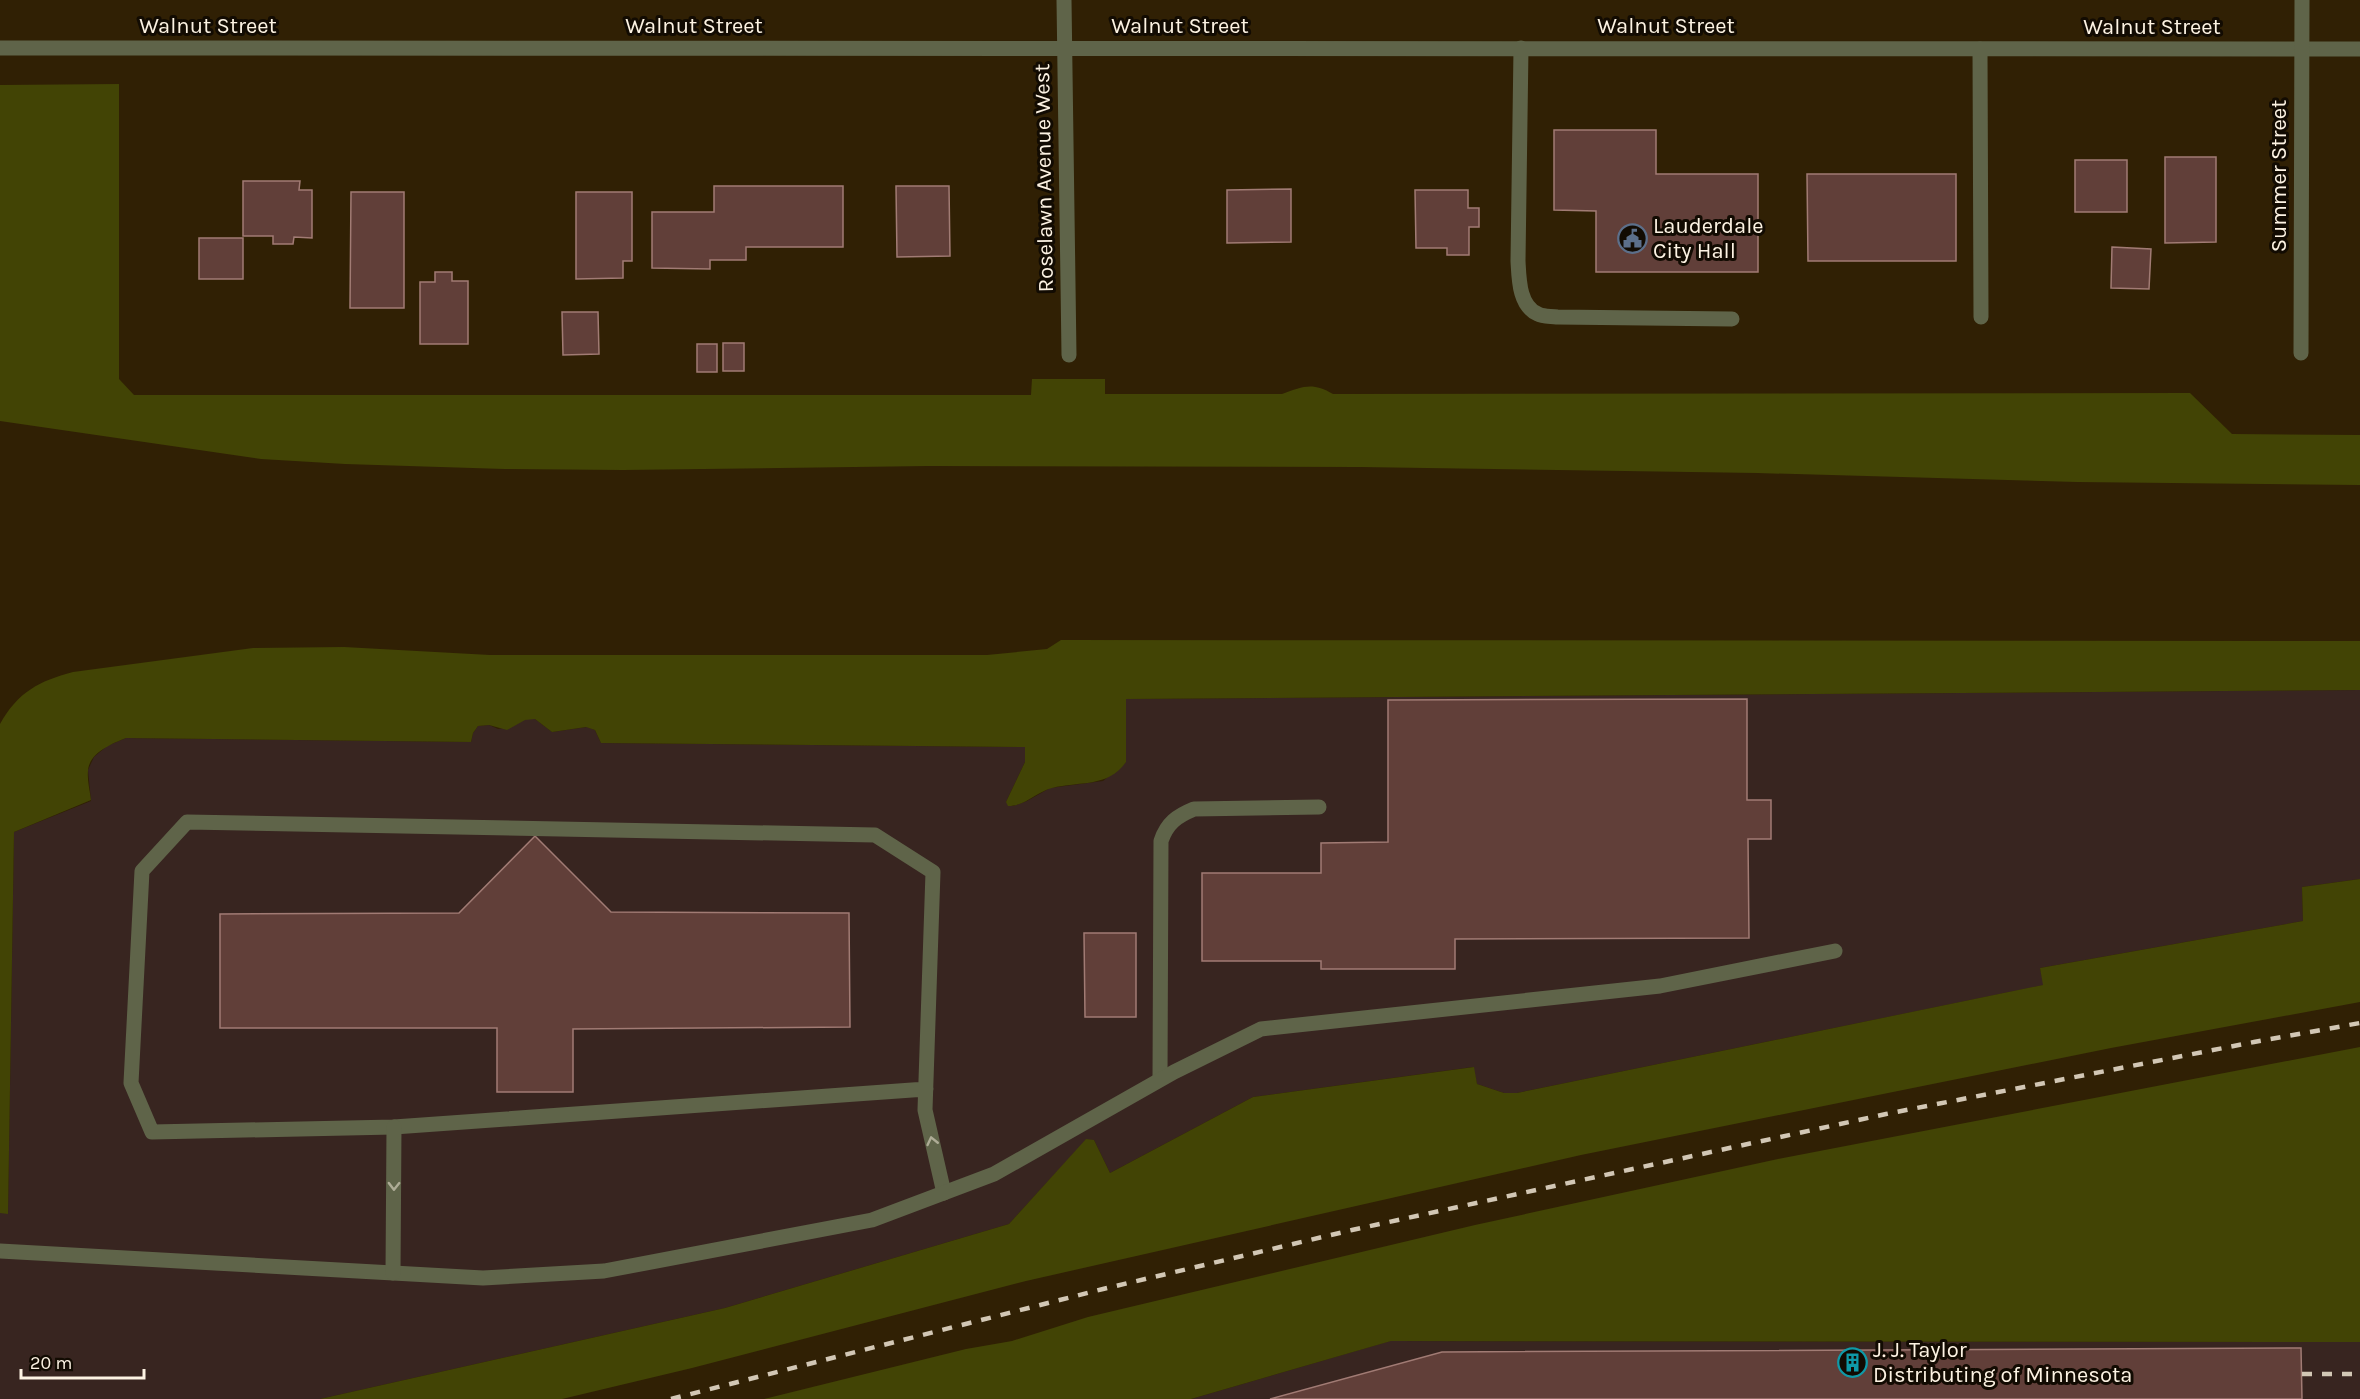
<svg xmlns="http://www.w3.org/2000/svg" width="2360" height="1399" viewBox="0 0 2360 1399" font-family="Karla,sans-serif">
<rect width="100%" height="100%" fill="#302004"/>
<!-- industrial -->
<g fill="#382520">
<path d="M2360,690V879L2302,887L2303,921L2040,968L2044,985L1517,1093H1504L1477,1084L1473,1067L1253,1097L1110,1173L1094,1140H1086L1009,1224L725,1308L320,1399H0V1213H8L14,832L91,801L88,770L94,757L107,746L126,738L471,742L473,733L478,726L489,725L498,729L510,727L525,719H535L552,732L587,727L595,730L601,743L1025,747V762L1006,802L1013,806L1027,801L1050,788L1103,781L1126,762V699Z"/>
<path d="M1390,1341L2360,1342V1399H1191Z"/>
</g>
<!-- green -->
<g fill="#424405">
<path d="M119,84V379L134,395H1031L1032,379H1105V394H1282C1303,386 1313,382 1333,394L2190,393L2232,434L2360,435V485L2077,482L1757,473L1360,467L928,466L623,470L504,469L345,464L261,459L0,421V85Z"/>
<path d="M1061,640L2360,641V690L1126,699V762C1108,788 1079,781 1052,788C1036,792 1026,806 1008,806L1006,802L1025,762V747L601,743L595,730L586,727L552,732L535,719L525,720L507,730L489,725L478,726L473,733L471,742L126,738C111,744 89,753 88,771C87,780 90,791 91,800L14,832L8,1214L0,1213V724C18,692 39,681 73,672L253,648L344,647L490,655H987L1047,649Z"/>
<path d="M2360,879V1002L2111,1048L1581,1155L1026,1281L692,1368L562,1399H320L725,1308L1009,1224L1086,1139L1094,1140L1110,1173L1253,1097L1474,1067L1477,1084L1504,1093H1517L2043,985L2040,968L2303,921L2302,887Z"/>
<path d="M2360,1047V1342L1391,1341L1191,1399H764L966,1349L1012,1341L1088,1317L1475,1225L1778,1159Z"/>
</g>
<!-- building -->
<g fill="#613f39" stroke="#a17b74" stroke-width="1.5">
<path d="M1554,130H1656V174H1758V272H1596V211L1554,210Z"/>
<path d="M2165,157H2216V242L2165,243Z"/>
<rect x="2075" y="160" width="52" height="52"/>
<path d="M1807,174H1956V261H1808Z"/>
<path d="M243,181H300L299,190H312V238L294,237L293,244H273V236H243Z"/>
<path d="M714,186H843V247H746V260H710V269L652,268V212H714Z"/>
<path d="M896,186H949L950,256L897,257Z"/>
<path d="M1291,189V242L1227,243V190Z"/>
<path d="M1415,190H1468V208H1479V227H1469V255H1447V248H1416Z"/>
<path d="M351,192H404V308H350Z"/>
<path d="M576,192H632V261H623V278L576,279Z"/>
<rect x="199" y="238" width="44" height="41"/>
<path d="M2112,247L2151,249L2149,289L2111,288Z"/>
<path d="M435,272H452V281H468V344H420V282H435Z"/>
<path d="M562,312H598L599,354L563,355Z"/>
<rect x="723" y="343" width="21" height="28"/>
<rect x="697" y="344" width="20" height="28"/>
<path d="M1747,699V800H1771V839H1748L1749,938L1455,939V969H1321V961H1202V873H1321V843L1388,842V700Z"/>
<path d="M535,836L611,912L849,913L850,1027L573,1029V1092H497V1028H220V914L459,913Z"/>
<path d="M1084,933H1136V1017H1085Z"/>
<path d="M2301,1348L2302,1399H1270L1442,1352Z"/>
</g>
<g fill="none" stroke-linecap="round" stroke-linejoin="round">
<!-- service -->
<g stroke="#5f6449" stroke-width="15">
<path d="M1521,48L1518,261C1519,279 1519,306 1538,314C1543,317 1551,316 1557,317L1732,319"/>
<path d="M1980,49L1981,317"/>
<path d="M1160,1079L1161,841C1167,823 1177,816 1194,809L1319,807"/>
<path d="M926,1089L394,1127L152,1132L131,1083L142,871L187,822L875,835L933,872L925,1110L944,1193"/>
<path d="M0,1251L483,1278L604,1271L872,1220L994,1174L1174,1072L1261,1029L1660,986L1835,951"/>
<path d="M393,1273L394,1127"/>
</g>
<!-- minor -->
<g stroke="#5f6449" stroke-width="15">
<path d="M1064,0L1069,355"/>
<path d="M0,48L2360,49"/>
<path d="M2301,353L2302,0"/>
</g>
<!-- rail -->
<g stroke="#d2c7b5" stroke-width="4.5" stroke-dasharray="10 10" stroke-linecap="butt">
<path d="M2302,1374H2360"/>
<path d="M671,1399L1103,1289L1352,1230L1886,1114L2254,1042L2360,1023"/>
</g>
</g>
<!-- one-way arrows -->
<defs><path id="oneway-chevron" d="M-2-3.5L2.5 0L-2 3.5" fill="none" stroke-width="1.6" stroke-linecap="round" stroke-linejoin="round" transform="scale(1.5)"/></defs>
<g stroke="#aeac96">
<use href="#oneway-chevron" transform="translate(932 1141) rotate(-103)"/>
<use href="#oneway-chevron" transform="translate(394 1186) rotate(91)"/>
</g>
<!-- icons -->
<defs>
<symbol id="civic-ring" viewBox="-11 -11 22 22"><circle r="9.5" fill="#120b02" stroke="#5c6f8a" stroke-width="1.5"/><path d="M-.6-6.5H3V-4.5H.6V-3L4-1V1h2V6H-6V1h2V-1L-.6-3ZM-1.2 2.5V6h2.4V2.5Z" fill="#5c6f8a"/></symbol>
<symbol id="building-ring" viewBox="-11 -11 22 22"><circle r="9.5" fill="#120b02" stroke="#0f9aa8" stroke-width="1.5"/><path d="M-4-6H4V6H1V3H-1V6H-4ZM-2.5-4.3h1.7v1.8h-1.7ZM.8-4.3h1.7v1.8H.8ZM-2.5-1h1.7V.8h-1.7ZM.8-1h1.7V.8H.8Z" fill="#0f9aa8"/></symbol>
</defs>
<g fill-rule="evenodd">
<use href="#civic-ring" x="1616" y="222" width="33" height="33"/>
<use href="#building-ring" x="1836" y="1346" width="33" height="33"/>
</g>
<g text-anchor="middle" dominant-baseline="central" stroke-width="6" stroke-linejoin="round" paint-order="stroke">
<!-- street labels -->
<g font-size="22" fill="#fdf3e3" stroke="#120b02">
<text x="208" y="26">Walnut Street</text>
<text x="694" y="26">Walnut Street</text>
<text x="1180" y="26">Walnut Street</text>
<text x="1666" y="26">Walnut Street</text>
<text x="2152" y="27">Walnut Street</text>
<text transform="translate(2279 176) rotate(-90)">Summer Street</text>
<text transform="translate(1044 178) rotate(-91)">Roselawn Avenue West</text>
</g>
<!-- poi labels -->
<g font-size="22" fill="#fdf3e3" stroke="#120b02" text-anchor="start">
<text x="1653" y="226">Lauderdale<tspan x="1653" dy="25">City Hall</tspan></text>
<text x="1873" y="1350">J. J. Taylor<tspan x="1873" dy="25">Distributing of Minnesota</tspan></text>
</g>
</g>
<!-- scale -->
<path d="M21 1369v9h123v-9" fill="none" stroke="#fdf3e3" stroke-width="3"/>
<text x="30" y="1369" font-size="18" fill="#fdf3e3" stroke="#120b02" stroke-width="4.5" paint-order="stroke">20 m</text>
</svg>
